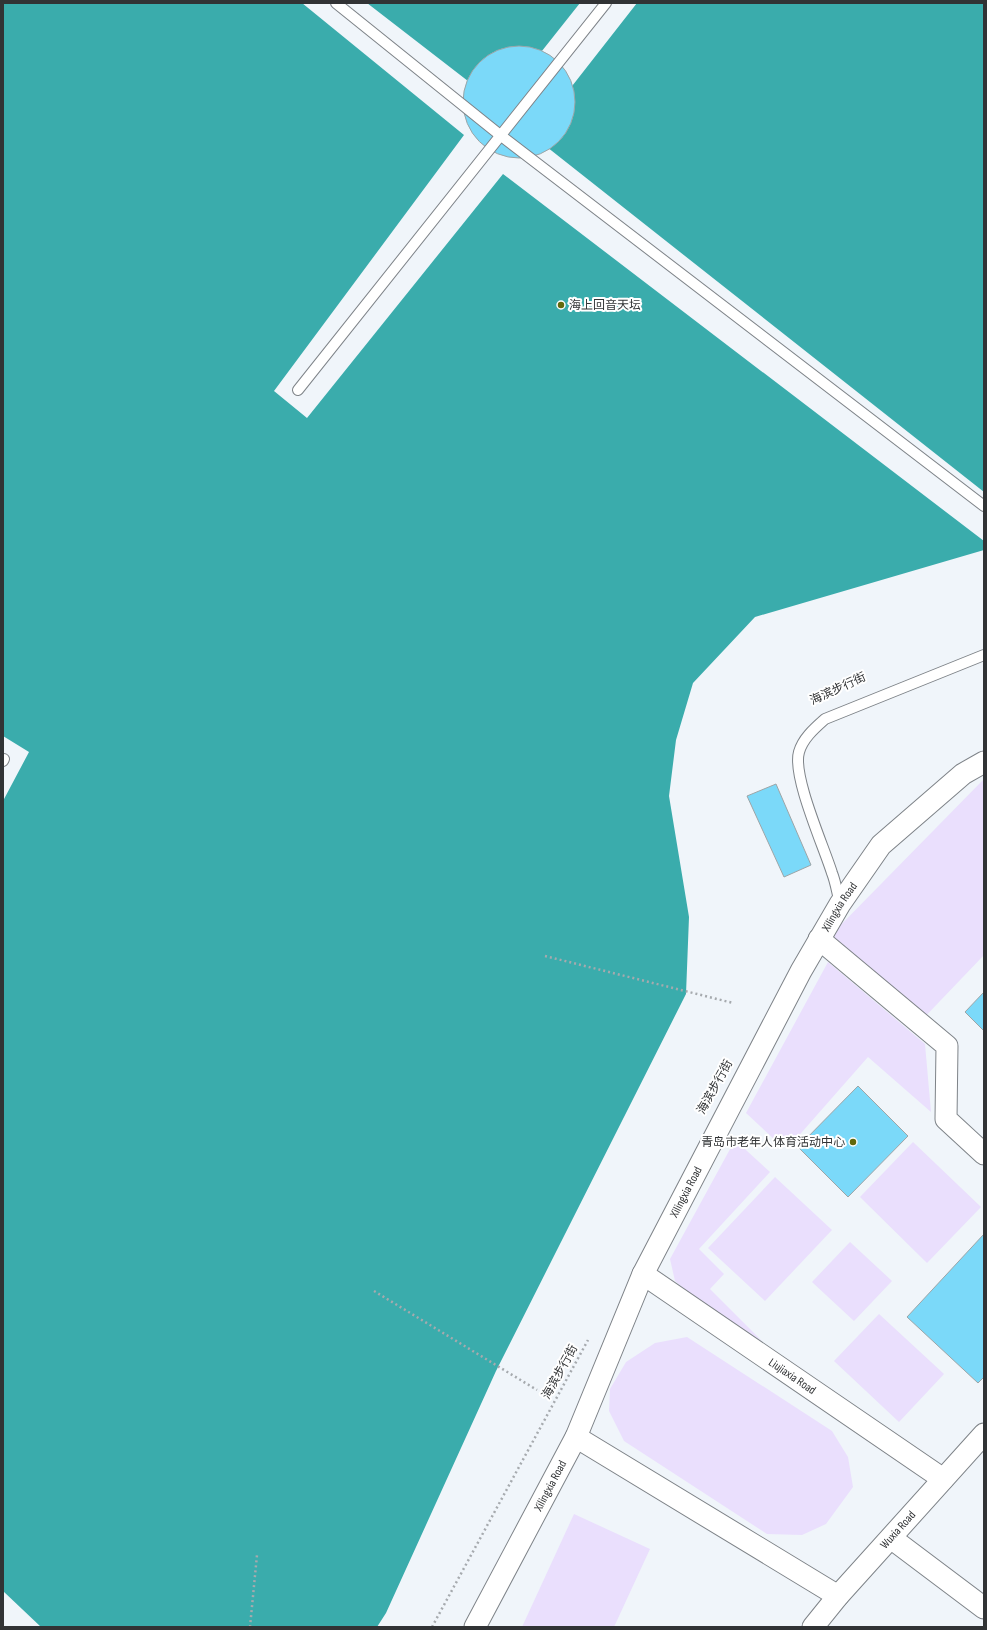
<svg xmlns="http://www.w3.org/2000/svg" width="987" height="1630" viewBox="0 0 987 1630" font-family="'Sofia Sans Condensed','Noto Sans SC',sans-serif">
<rect width="100%" height="100%" fill="#f0f5fa"/>
<!-- green -->
<g fill="#eadffd">
<path d="M984,779V955L918,1024L829,937Z"/>
<path d="M828,962L925,1044L931,1112L868,1057L795,1140H775L746,1113Z"/>
<path d="M735,1140L770,1172L699,1249L724,1274L710,1289L762,1341L693,1297L675,1281L670,1259Z"/>
<path d="M913,1142L981,1207L927,1263L860,1197Z"/>
<path d="M775,1177L832,1230L765,1301L708,1248Z"/>
<path d="M850,1242L892,1281L854,1321L812,1282Z"/>
<path d="M879,1314L944,1374L899,1422L834,1361Z"/>
<path d="M687,1337L832,1431L848,1457L853,1487L826,1524L802,1535L767,1534L624,1441L609,1411L610,1389L626,1362L655,1343Z"/>
<path d="M574,1514L650,1549L614,1627H522Z"/>
</g>
<!-- water -->
<path fill="#3aacac" d="M3,3H984V550L755,617L693,683L676,740L669,796L689,917L686,994L496,1371L386,1613L377,1627H41L3,1591V801L29,752L3,736Z"/>
<!-- pier -->
<path fill="#f0f5fa" d="M302,3H367L499,105L580,3H637L533,136L984,492V541L503,174L307,418L274,391L464,135Z"/>
<!-- building -->
<g fill="#7bd9f9" stroke="#9da5a7">
<circle cx="519" cy="102" r="56"/>
<path d="M776,784L811,865L784,877L747,796Z"/>
<path d="M984,992V1031L965,1012Z"/>
<path d="M858,1086L908,1136L848,1197L798,1147Z"/>
<path d="M984,1234V1377L978,1383L907,1317Z"/>
</g>
<g fill="none" stroke-linecap="round" stroke-linejoin="round">
<defs>
<g id="lane">
<path d="M336,3L500,135L984,506"/>
<path d="M298,390L606,3"/>
<path d="M3,761L4,759"/>
<path d="M840,903C837,893 836,883 832,873C824,847 792,776 799,752C803,738 815,728 825,719L984,655"/>
</g>
<g id="street">
<path d="M819,939L947,1046L946,1119L984,1154"/>
<path id="s1" d="M643,1274L943,1479"/>
<path d="M576,1437L838,1596"/>
<path d="M891,1538L984,1608"/>
<path id="s2" d="M475,1627L576,1437L643,1274L801,971L840,904L881,845L963,774L984,762"/>
<path id="s3" d="M813,1627L838,1596L984,1434"/>
</g>
</defs>
<!-- lane casing -->
<use href="#lane" stroke="#7e8388" stroke-width="12"/>
<!-- street casing -->
<use href="#street" stroke="#7e8388" stroke-width="23"/>
<!-- path -->
<g stroke="#a6aaae" stroke-width="2.5" stroke-dasharray="2 3" stroke-linecap="butt">
<path d="M545,956L733,1003"/>
<path d="M374,1291L537,1390"/>
<path d="M250,1627L257,1555"/>
<path d="M432,1627L588,1340"/>
</g>
<!-- lane -->
<use href="#lane" stroke="#fff" stroke-width="10"/>
<!-- street -->
<use href="#street" stroke="#fff" stroke-width="21"/>
</g>
<!-- markers -->
<g fill="#62690d" stroke="#fff" stroke-width="1.5">
<circle cx="561" cy="305" r="4"/>
<circle cx="853" cy="1142" r="4"/>
</g>
<g text-anchor="middle" dominant-baseline="central" stroke-width="4" stroke-linejoin="round" paint-order="stroke">
<!-- poi labels -->
<g font-size="12" fill="#313335" stroke="#fff" text-anchor="start">
<text x="569" y="305">海上回音天坛</text>
<text x="845" y="1142" text-anchor="end">青岛市老年人体育活动中心</text>
</g>
<!-- street labels -->
<g font-size="12" fill="#313335" stroke="#fff">
<text transform="translate(838 689) rotate(-25)">海滨步行街</text>
<text stroke="none"><textPath href="#s2" startOffset="808">Xilingxia Road</textPath></text>
<text transform="translate(715 1087) rotate(-61)">海滨步行街</text>
<text stroke="none"><textPath href="#s2" startOffset="484">Xilingxia Road</textPath></text>
<text transform="translate(560 1372) rotate(-61)">海滨步行街</text>
<text stroke="none"><textPath href="#s1" startOffset="181">Liujiaxia Road</textPath></text>
<text stroke="none"><textPath href="#s2" startOffset="160">Xilingxia Road</textPath></text>
<text stroke="none"><textPath href="#s3" startOffset="129">Wuxia Road</textPath></text>
</g>
</g>
<!-- border -->
<rect width="987" height="1630" fill="none" stroke="#313335" stroke-width="8"/>
</svg>
